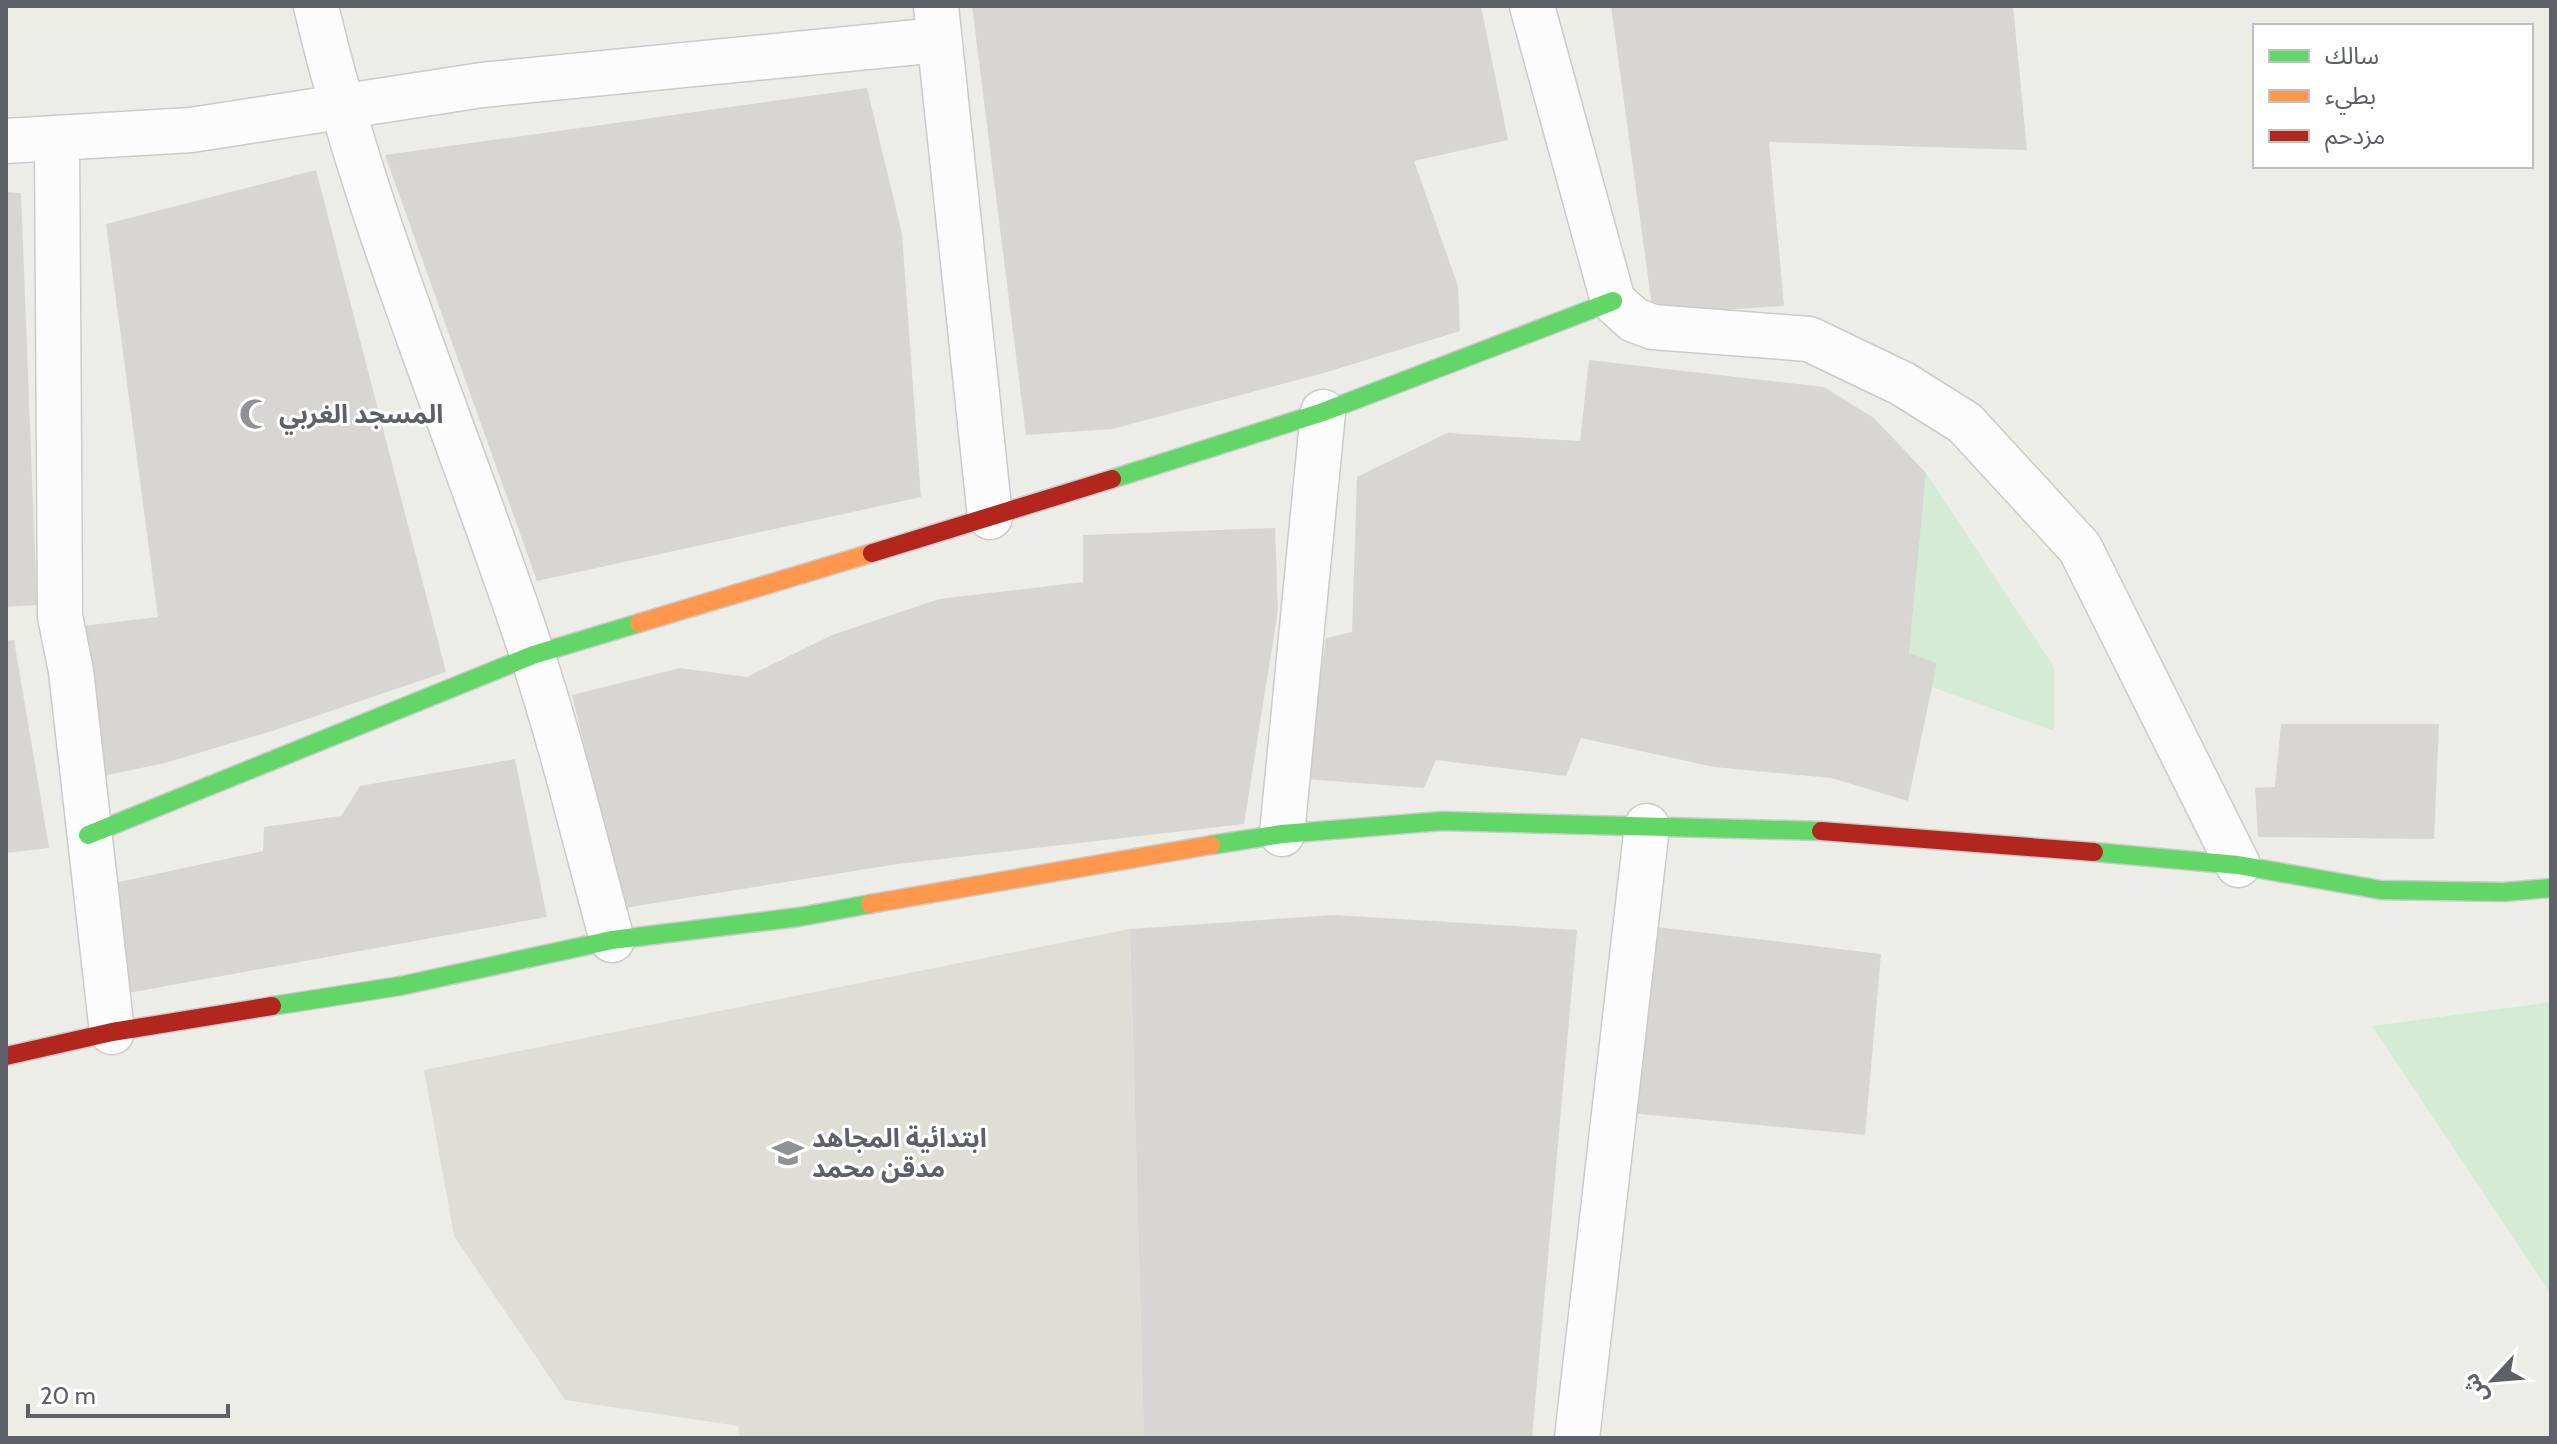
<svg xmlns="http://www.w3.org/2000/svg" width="2557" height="1444" viewBox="0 0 2557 1444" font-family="Cabin,'Noto Sans Arabic',sans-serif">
<rect width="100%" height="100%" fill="#edede8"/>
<!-- education -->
<path fill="#deddd6" d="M1130,929L1144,1438H740L738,1426L565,1400L454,1236L424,1070Z"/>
<!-- green -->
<g fill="#d4ebd5">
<path d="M1926,473L2054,667V731L1932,687L1937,663L1909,653Z"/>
<path d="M2551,1002V1294L2372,1026Z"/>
</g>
<!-- building -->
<g fill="#d7d6d3">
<path d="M972,6H1481L1508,140L1414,161L1458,286L1460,331L1324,373L1112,429L1026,435Z"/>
<path d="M1611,6H2013L2027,150L1769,142L1784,306L1653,314Z"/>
<path d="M867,88L902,234L921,497L537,581L385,155Z"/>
<path d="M316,170L446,672L272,731L165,763L93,778L66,628L158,617L106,224Z"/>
<path d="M6,192L21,193L37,605L6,607Z"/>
<path d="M1589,360L1824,387L1874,418L1926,473L1909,653L1937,663L1908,801L1831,778L1714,767L1581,738L1566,776L1436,760L1424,788L1305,779L1326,638L1352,632L1357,477L1447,433L1580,441Z"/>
<path d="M1275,528L1278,610L1244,824L898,864L624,908L572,695L680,668L747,677L832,635L939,599L1083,582V535Z"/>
<path d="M14,640L49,848L6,853V641Z"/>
<path d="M2281,724H2439L2434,839L2258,837L2255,788L2275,787Z"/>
<path d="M515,759L547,917L128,993L105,885L263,851L264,827L341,816L360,786Z"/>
<path d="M1333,915L1577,930L1532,1438H1144L1130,929Z"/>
<path d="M1648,926L1881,954L1865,1135L1630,1113Z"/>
</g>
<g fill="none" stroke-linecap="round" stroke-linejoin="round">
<defs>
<g id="street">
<path d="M316,6C368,229 461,438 532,654C563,748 586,845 612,940"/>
<path d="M936,6L990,517"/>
<path d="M1532,6L1613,301L1634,320L1653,327L1809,339L1903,384L1965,423L2080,548L2238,865"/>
<path d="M57,140L60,616L71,671L112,1032"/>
<path d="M6,141L191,130L482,85L938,40"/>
<path d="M1282,834L1323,412"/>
<path d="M1577,1438L1647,826"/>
</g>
<g id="fast">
<path d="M1112,479L1323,412L1613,301"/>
<path d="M88,835L533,655L639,623"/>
<path d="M1211,845L1282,834L1442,821L1821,831"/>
<path d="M2094,852L2238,865L2381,890L2504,892L2551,888"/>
<path d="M272,1006L400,986L612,940L799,917L870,904"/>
</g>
<g id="slow">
<path d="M639,623L872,553"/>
<path d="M870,904L1211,845"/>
</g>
<g id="jam">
<path d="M872,553L1112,479"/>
<path d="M1821,831L2094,852"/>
<path d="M6,1056L112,1032L272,1006"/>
</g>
</defs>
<!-- street casing -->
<use href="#street" stroke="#cacbca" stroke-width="47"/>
<!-- fast casing -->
<use href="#fast" stroke="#cacbca" stroke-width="21"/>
<!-- slow casing -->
<use href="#slow" stroke="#cacbca" stroke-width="21"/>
<!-- jam casing -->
<use href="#jam" stroke="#cacbca" stroke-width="21"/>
<!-- street -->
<use href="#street" stroke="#fcfcfc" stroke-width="44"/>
<!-- fast -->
<use href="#fast" stroke="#63d668" stroke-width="18"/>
<!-- slow -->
<use href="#slow" stroke="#ff974d" stroke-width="18"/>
<!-- jam -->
<use href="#jam" stroke="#b3261e" stroke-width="18"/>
</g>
<!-- icons -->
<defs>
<symbol id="mosque-bare" viewBox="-9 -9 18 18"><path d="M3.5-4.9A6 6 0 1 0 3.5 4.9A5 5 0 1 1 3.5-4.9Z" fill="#8f9194" stroke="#fff" stroke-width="2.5" paint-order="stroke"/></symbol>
<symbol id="school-bare" viewBox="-9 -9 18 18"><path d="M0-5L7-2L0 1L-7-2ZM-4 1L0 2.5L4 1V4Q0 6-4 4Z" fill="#8f9194" stroke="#fff" stroke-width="2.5" paint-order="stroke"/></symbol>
</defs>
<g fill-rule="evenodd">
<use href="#mosque-bare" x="233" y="392" width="44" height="44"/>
<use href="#school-bare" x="766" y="1131" width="44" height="44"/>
</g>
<g text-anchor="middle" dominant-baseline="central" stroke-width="6" stroke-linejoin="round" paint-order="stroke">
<!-- poi labels -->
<g font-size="26" font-weight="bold" fill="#5d6067" stroke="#fff" text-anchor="start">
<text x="279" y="414">المسجد الغربي</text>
<text x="812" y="1138">ابتدائية المجاهد<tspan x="812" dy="30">مدقن محمد</tspan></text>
</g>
</g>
<!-- border -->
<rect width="2557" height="1444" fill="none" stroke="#5d6067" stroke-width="16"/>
<!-- legend -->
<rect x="2253" y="24" width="280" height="144" fill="#ffffff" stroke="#bebfc2" stroke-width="2"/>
<rect x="2269" y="50" width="40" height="12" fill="#63d668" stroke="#bebfc2" stroke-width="2"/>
<text x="2325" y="64" font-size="24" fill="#5d6067">سالك</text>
<rect x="2269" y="90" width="40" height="12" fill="#ff974d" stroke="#bebfc2" stroke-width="2"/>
<text x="2325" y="104" font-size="24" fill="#5d6067">بطيء</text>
<rect x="2269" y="130" width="40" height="12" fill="#b3261e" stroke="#bebfc2" stroke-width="2"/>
<text x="2325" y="144" font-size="24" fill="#5d6067">مزدحم</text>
<!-- north arrow -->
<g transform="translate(2493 1380) rotate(244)" stroke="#ffffff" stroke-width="6" paint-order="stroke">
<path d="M0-6L14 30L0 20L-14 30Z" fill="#5d6067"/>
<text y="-12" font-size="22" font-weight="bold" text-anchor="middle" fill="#5d6067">ش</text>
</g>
<!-- scale -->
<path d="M28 1404v12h200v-12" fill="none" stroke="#5d6067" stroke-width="4"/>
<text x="40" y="1404" font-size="24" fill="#5d6067" stroke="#ffffff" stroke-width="6" paint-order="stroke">20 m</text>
</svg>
